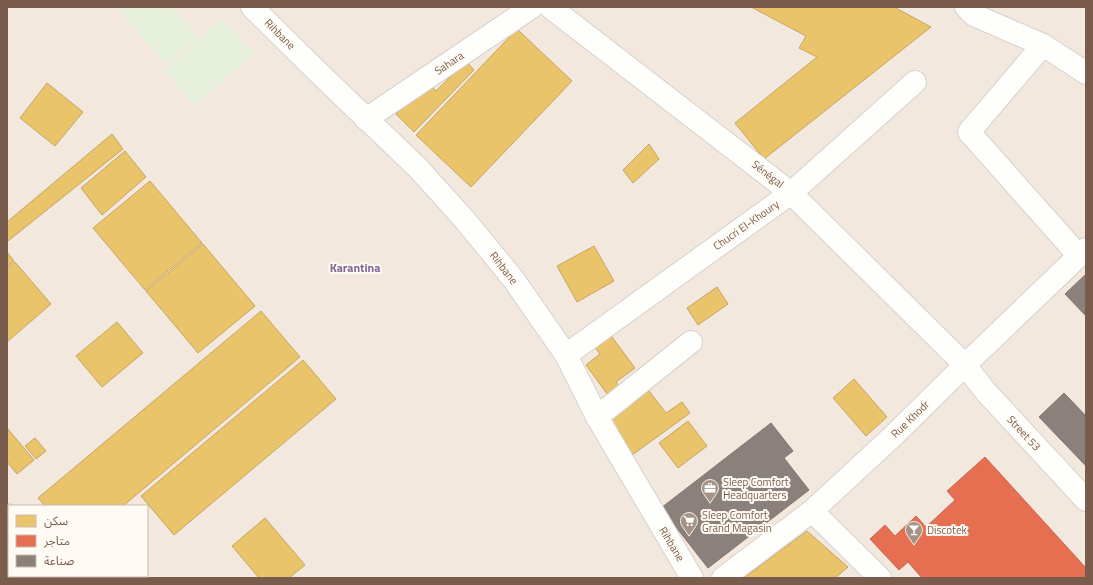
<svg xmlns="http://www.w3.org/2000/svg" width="1093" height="585" viewBox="0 0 1093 585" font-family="'Titillium Web','Noto Sans Arabic',sans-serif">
<rect width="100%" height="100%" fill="#f9f5f0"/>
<!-- residential -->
<path fill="#f2e8de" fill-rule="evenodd" d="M7,7H1086V578H7ZM9,506H147V576H9Z"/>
<!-- green -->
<g fill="#e7f0db">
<path d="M116,7H173L198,37L165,64Z"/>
<path d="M223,18L254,54L194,106L163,70Z"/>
</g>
<!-- homes -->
<g fill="#e9c46a" stroke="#c8a561">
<path d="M751,7H894L931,27L764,159L735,123L817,57L799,48L806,36Z"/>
<path d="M517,29L572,81L471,187L416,135Z"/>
<path d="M466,61L474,70L414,132L396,114L428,83L436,91Z"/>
<path d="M47,83L83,112L55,146L20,118Z"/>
<path d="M112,134L123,149L8,241L7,238V222Z"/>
<path d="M649,144L659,159L633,183L623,170Z"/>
<path d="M125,151L146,177L102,215L81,188Z"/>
<path d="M150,181L202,243L145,290L93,228Z"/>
<path d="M203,244L255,306L198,353L146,291Z"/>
<path d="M594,246L614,281L577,302L557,266Z"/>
<path d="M7,252L14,261L7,266Z"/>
<path d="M15,262L51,304L7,342V268Z"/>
<path d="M717,287L728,304L698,325L687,308Z"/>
<path d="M261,311L300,357L123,506H45L38,498Z"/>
<path d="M117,322L143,353L102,387L76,356Z"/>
<path d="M606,329L635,368L616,382L625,393L613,402L586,365L600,354L590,341Z"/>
<path d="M303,360L336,399L174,535L141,496Z"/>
<path d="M854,379L887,417L866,436L833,398Z"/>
<path d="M649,391L666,413L682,402L690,413L628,458L606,423Z"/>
<path d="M688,421L707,446L678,468L659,443Z"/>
<path d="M7,428L34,460L17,474L7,462Z"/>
<path d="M35,438L46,451L36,459L25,446Z"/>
<path d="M265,518L305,565L289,578H259L232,546Z"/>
<path d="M807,531L848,567L835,578H744Z"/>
</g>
<!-- shops -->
<path fill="#e76f51" stroke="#c66950" d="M985,457L1086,568V578H922L908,562L899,570L870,539L885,525L895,536L916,516L926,527L955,500L947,491Z"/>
<!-- industry -->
<g fill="#8a817c" stroke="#85766e">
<path d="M1086,274V316L1065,294Z"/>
<path d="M1064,393L1086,416V466L1039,417Z"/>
<path d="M771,423L793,451L784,458L809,490L708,568L661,508Z"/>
</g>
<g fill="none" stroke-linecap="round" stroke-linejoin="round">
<defs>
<g id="minor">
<path d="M252,7L322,76L418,168L464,219L514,280L566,355L597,417L692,578"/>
<path d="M550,7L791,193L965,365L986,392L1086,500"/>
<path d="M966,7L974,15L1043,45L1086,73"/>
<path d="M1043,45L969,132L1079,256"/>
<path d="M366,119L532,7"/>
<path d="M566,355L791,193L915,82"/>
<path d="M597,417L691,342"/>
<path d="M812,511L880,578"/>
<path d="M723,578L812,511L892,437L965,365L1086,249"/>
</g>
<g id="highway">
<path d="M7,515L9,518"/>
<path d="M58,576L59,578"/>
</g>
</defs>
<!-- minor casing -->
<use href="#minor" stroke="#d7d1cb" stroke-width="24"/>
<!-- highway casing -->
<use href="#highway" stroke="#dad1cc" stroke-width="24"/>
<!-- minor -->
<use href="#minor" stroke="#fefefd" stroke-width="22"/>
<!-- highway -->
<use href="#highway" stroke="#f2eae7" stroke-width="22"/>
</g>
<!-- icons -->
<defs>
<symbol id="office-pin" viewBox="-11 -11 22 30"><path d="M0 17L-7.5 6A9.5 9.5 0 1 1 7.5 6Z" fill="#a69286" stroke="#fffaf3"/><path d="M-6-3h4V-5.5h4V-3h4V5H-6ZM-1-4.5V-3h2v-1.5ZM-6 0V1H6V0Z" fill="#fff"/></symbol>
<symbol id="supermarket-pin" viewBox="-11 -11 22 30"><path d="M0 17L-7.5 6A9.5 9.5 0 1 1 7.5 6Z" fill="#a69286" stroke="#fffaf3"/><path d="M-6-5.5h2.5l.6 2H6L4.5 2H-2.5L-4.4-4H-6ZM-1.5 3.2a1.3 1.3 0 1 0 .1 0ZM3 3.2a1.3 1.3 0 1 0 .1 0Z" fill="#fff"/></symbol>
<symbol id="bar-pin" viewBox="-11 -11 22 30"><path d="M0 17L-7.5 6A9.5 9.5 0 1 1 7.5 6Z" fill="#a69286" stroke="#fffaf3"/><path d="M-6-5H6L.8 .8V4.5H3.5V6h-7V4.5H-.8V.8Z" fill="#fff"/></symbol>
</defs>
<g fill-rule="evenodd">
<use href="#office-pin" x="700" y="478" width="20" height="27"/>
<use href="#supermarket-pin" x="679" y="511" width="20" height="27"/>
<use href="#bar-pin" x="904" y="520" width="20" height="27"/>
</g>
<g text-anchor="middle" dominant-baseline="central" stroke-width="4" stroke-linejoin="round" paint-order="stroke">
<!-- street labels -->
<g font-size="11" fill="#7a5c4d" stroke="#fffaf3">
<text transform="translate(280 34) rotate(45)">Rihbane</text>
<text transform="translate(449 63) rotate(-34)">Sahara</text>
<text transform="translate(768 174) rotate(38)">Sénégal</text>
<text transform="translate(746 225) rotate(-35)">Chucri El-Khoury</text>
<text transform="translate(504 268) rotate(52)">Rihbane</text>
<text transform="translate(910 419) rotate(-44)">Rue Khodr</text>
<text transform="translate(1024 433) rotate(47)">Street 53</text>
<text transform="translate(672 544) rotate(59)">Rihbane</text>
</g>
<!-- poi labels -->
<g font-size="11" fill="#7a5c4d" stroke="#fffaf3" text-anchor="start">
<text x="723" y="482">Sleep Comfort<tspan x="723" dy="13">Headquarters</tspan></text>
<text x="702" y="515">Sleep Comfort<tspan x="702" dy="13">Grand Magasin</tspan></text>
<text x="927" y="530">Discotek</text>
</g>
<!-- neighbourhood labels -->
<g font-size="12" font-weight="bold" fill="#846695" stroke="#fffaf3">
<text x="355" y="267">Karantina</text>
</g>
</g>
<!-- border -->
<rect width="1093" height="585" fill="none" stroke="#7a5c4d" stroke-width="16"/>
<!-- legend -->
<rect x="8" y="505" width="140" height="72" fill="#fffaf3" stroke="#cabbb1"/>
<rect x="16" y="515" width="20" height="12" fill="#e9c46a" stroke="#cabbb1"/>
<text x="44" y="525" font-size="12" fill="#7a5c4d">سكن</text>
<rect x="16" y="535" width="20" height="12" fill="#e76f51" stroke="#cabbb1"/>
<text x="44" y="545" font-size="12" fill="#7a5c4d">متاجر</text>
<rect x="16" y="555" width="20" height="12" fill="#8a817c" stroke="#cabbb1"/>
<text x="44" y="565" font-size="12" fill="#7a5c4d">صناعة</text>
</svg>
